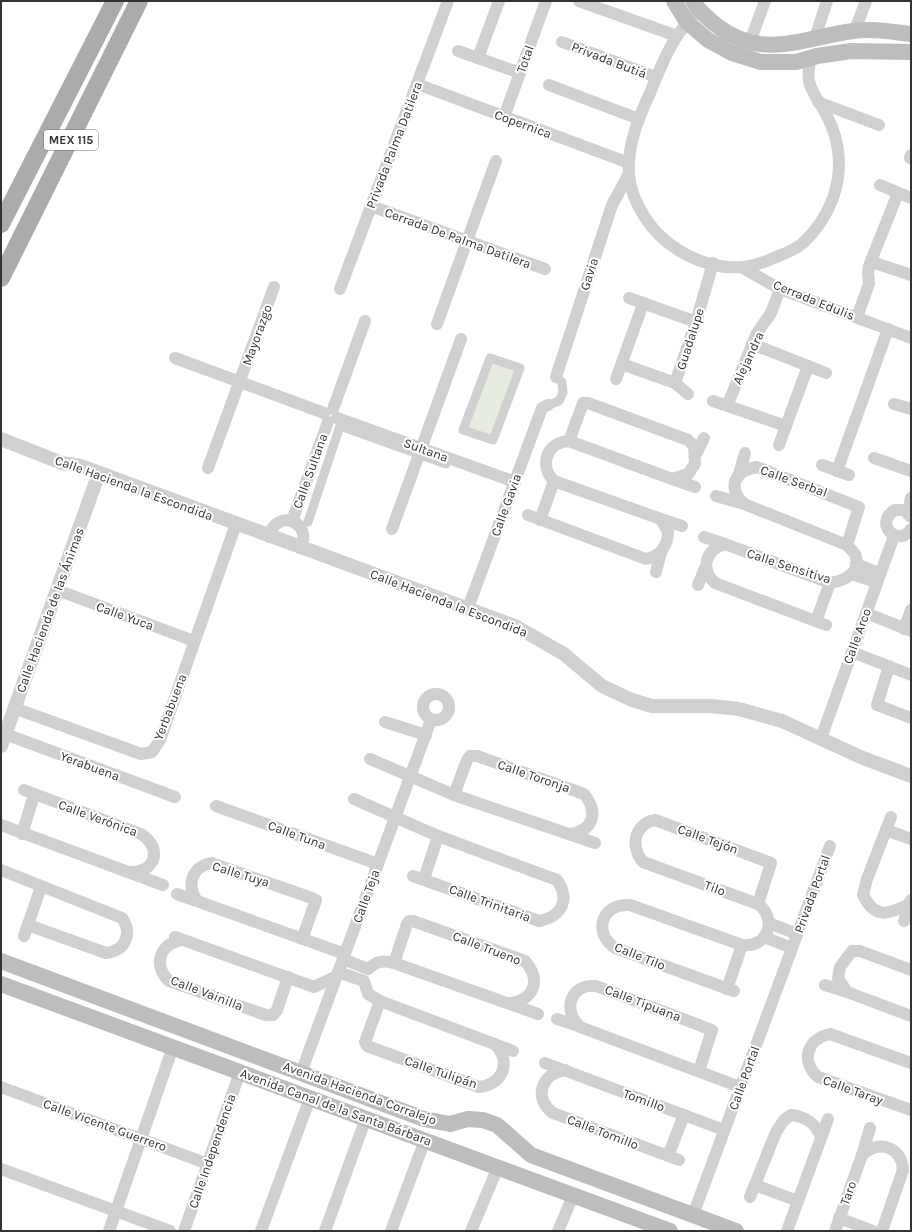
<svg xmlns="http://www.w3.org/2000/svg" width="912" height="1232" viewBox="0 0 912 1232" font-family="Karla,sans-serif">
<rect width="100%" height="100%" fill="#fff"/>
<!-- garden -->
<path fill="#e6ecdf" d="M489,355L523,366L495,444L460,431Z"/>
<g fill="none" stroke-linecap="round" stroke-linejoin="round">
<!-- pedestrian -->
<g stroke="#d0d0d0" stroke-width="9">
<path d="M490,358L520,368L493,440L463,430Z"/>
<path d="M548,405L559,401L563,393L562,382L556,377"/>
<path d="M308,522L340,426L446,464"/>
</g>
<!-- minor -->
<g stroke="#d0d0d0" stroke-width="12">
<path d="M579,1L677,36"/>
<path d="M692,17C670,41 662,64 650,93C638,119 627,146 629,175C630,190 636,203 644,216C664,248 704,270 742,267C754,266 765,262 776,257C786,253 795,250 803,243C816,231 827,214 833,198C843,170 840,141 827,116C815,93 803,86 811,58"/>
<path d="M855,30L866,1"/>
<path d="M815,38L827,1"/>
<path d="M562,42L656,77"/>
<path d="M750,42L765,1"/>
<path d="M458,51L520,73"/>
<path d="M478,58L499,1"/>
<path d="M417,84L629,163"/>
<path d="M549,85L639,119"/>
<path d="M818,102L879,125"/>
<path d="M504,117L546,1"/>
<path d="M910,158L911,155"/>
<path d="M880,185L911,198"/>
<path d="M371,206L545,269"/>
<path d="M872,262L911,275"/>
<path d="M741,267L780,289L911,338"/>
<path d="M340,289L448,1"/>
<path d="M629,298L696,322"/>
<path d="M857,317L869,284L868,273L869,266L898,193"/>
<path d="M437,324L496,161"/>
<path d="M752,344L826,373"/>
<path d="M175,358L324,413"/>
<path d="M622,364L675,383L688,394"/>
<path d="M556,377L612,205L629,174"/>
<path d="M616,379L643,304"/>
<path d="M675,383L696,322L713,263"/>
<path d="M713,401L786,426"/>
<path d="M894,404L911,409"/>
<path d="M727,406L757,333L771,313L780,289"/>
<path d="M333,409L365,321"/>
<path d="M337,418L515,482"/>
<path d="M779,445L808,366"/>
<path d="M696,454L704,438"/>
<path d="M874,458L911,471"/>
<path d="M822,465L849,475"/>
<path d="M208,468L274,287"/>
<path d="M837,471L888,329"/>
<path d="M739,474L745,453"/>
<path d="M672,479L695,487"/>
<path d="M716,496L744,504"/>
<path d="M910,502L911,498"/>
<path d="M528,515L646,559C660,556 668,546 668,532L661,519L554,481C539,466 546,442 569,441L672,479L688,474L695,464L694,446L688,440L588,403H583L582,406L569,441"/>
<path d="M911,517L904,510H895C873,523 898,549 911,529"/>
<path d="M661,519L682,526"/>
<path d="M540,520L554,481"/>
<path d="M292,521L328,422"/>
<path d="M392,529L461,339"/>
<path d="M269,537C275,507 315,522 300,548"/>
<path d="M704,537L725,544"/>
<path d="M856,564L879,573"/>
<path d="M656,572L661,552"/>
<path d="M852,574L876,582"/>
<path d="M698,585L705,568"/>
<path d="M57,590L194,641"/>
<path d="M468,608L542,408L548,405"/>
<path d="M866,613L911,631"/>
<path d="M816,621L830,583"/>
<path d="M826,625L715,583C700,569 705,550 725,544L830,583C844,581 863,572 855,554C853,551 849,548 847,545L744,504C727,487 734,471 757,467L859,507L847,545"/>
<path d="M904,629L911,610"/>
<path d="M852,652L911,675"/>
<path d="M889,666L877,705L911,718"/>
<circle cx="436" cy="707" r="13"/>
<path d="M14,708L141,754L152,752L160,740L236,524"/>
<path d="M385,722L426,735"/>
<path d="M5,734L175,797"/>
<path d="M821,738L894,536"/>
<path d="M370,759L454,795L595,843"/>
<path d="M24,790L141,834C164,849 155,874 128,872"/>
<path d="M454,795L467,760L470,756H477L584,794C598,811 595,830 570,834"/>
<path d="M354,799L438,836L557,880C571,900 561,917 539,921L413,876"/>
<path d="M216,806L378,864"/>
<path d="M891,817L867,879L863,895C875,919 888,915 909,904"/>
<path d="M1,825L163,885"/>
<path d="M886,830L911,839"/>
<path d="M22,834L34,795"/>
<path d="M1,870L122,918C133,934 125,951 106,953L28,925"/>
<path d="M424,879L438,836"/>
<path d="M177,894L345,954"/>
<path d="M197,901C186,885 192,867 211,863L312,898L316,900L315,903L302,939"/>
<path d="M904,921L911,900"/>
<path d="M769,923L797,934"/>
<path d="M24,936L41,887"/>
<path d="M175,937L314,987L337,976"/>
<path d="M764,937L792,948"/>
<path d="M181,940C159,945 153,965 169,981L266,1015H273L277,1010L288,977"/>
<path d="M343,959L368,969C377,961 383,960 394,963L538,1014"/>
<path d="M394,963L407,924L409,921H413L525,961C541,979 535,999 511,1003"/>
<path d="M911,970L860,951H852L840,967L838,978L847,992L911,1016"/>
<path d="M338,972L364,981L368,994L380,1001L513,1051"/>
<path d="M825,985L847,992"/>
<path d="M727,989L742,945"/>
<path d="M734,991L615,948C592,932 602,903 630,905L742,945C768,948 778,919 758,904L643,862C630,847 634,824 655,820L771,863L758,904"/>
<path d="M380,1001L365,1042L367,1046L479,1087C503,1084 512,1063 495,1044"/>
<path d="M557,1019L579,1026"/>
<path d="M545,1063L724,1130"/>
<path d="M911,1063L830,1034C807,1039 800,1061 818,1077L911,1110"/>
<path d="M565,1070C541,1074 533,1098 553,1113L679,1160"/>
<path d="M699,1071L712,1030L596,986C570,984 562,1010 580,1027L740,1087"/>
<path d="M301,1073L431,720"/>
<path d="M1,1087L208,1164"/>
<path d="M862,1155C879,1139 902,1147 903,1170L882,1231"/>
<path d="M668,1156L684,1115"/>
<path d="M1,1169L170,1231"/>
<path d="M755,1185L798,1201"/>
<path d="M750,1197L776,1132L784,1120L791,1115C806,1117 815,1123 821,1137"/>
<path d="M693,1215L830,846"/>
<path d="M839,1218L873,1231"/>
<path d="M109,1231L173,1047"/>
<path d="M184,1231L240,1072"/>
<path d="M261,1231L310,1098"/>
<path d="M325,1231L366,1118"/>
<path d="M391,1231L425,1140"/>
<path d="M471,1231L498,1167"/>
<path d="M558,1231L573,1196"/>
<path d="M787,1231L828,1119"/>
<path d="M835,1231L862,1155L870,1128"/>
</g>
<!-- tertiary -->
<g stroke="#d0d0d0" stroke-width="14">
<path d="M1,439L62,463L81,466L515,626L564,654L602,686L632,700L652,706H711L739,709L782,721L863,758L911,776"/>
<path d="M1,746L99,473"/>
</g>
<!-- secondary -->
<g stroke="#bdbdbd" stroke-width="16">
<path d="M674,1L687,22L708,40L732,53L761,62H796L817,56L851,51L911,52"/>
<path d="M693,1C699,12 707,17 716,25C762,61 802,38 853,31C872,28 892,32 911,34"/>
<path d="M1,961L424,1119L450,1124L468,1119L483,1120L497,1125L531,1155L736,1231"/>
<path d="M1,984L670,1231"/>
</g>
<!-- primary -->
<g stroke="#ababab" stroke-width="18">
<path d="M1,224L115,1"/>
<path d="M1,278L139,1"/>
</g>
</g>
<g text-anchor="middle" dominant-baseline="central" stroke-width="4" stroke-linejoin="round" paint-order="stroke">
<!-- shield labels -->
<rect fill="#fff" stroke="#707070" stroke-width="1" x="44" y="130" width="54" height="20" rx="3"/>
<g font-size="12" font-weight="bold" fill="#333">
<text x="71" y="140">MEX 115</text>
</g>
<!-- street labels -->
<g font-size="13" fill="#333" stroke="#fff">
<text transform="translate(525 59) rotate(-70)">Total</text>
<text transform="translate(609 60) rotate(21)">Privada Butiá</text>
<text transform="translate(523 124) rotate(20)">Copernica</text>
<text transform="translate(394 145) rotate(-69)">Privada Palma Datilera</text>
<text transform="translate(458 238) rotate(20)">Cerrada De Palma Datilera</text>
<text transform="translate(589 274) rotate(-72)">Gavia</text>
<text transform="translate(814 300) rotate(22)">Cerrada Edulis</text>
<text transform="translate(257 335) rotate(-70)">Mayorazgo</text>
<text transform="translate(690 339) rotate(-72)">Guadalupe</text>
<text transform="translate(748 358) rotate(-65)">Alejandra</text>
<text transform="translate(426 450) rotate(20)">Sultana</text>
<text transform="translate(310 471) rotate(-70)">Calle Sultana</text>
<text transform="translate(794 481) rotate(20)">Calle Serbal</text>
<text transform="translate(134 488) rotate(20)">Calle Hacienda la Escondida</text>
<text transform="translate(506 505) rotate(-70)">Calle Gavia</text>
<text transform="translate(789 566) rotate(18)">Calle Sensitiva</text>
<text transform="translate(449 603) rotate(21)">Calle Hacienda la Escondida</text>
<text transform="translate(50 610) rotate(-70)">Calle Hacienda de las Ánimas</text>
<text transform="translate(125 616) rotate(20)">Calle Yuca</text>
<text transform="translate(857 636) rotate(-70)">Calle Arco</text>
<text transform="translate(170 707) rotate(-69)">Yerbabuena</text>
<text transform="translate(90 766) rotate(20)">Yerabuena</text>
<text transform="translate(534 776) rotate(19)">Calle Toronja</text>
<text transform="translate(98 818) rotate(20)">Calle Verónica</text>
<text transform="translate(297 835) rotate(20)">Calle Tuna</text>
<text transform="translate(708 839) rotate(20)">Calle Tejón</text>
<text transform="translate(241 874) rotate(17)">Calle Tuya</text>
<text transform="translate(715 888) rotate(20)">Tilo</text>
<text transform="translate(812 894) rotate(-70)">Privada Portal</text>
<text transform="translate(366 896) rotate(-70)">Calle Teja</text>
<text transform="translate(490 903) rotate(20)">Calle Trinitaria</text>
<text transform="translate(487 948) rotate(21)">Calle Trueno</text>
<text transform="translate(640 956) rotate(22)">Calle Tilo</text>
<text transform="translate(207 993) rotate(21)">Calle Vainilla</text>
<text transform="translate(643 1003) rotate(21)">Calle Tipuana</text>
<text transform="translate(441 1072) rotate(19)">Calle Tulipán</text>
<text transform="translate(744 1078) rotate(-70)">Calle Portal</text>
<text transform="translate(853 1090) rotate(20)">Calle Taray</text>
<text transform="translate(360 1093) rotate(20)">Avenida Hacienda Corralejo</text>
<text transform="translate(644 1100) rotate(20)">Tomillo</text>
<text transform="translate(336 1107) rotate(20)">Avenida Canal de la Santa Bárbara</text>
<text transform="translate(105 1125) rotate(20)">Calle Vicente Guerrero</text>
<text transform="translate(603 1132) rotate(21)">Calle Tomillo</text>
<text transform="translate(212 1151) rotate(-71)">Calle Independencia</text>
<text transform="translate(848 1193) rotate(-70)">Taro</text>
</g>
</g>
<!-- border -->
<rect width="912" height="1232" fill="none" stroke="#333333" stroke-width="4"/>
</svg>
